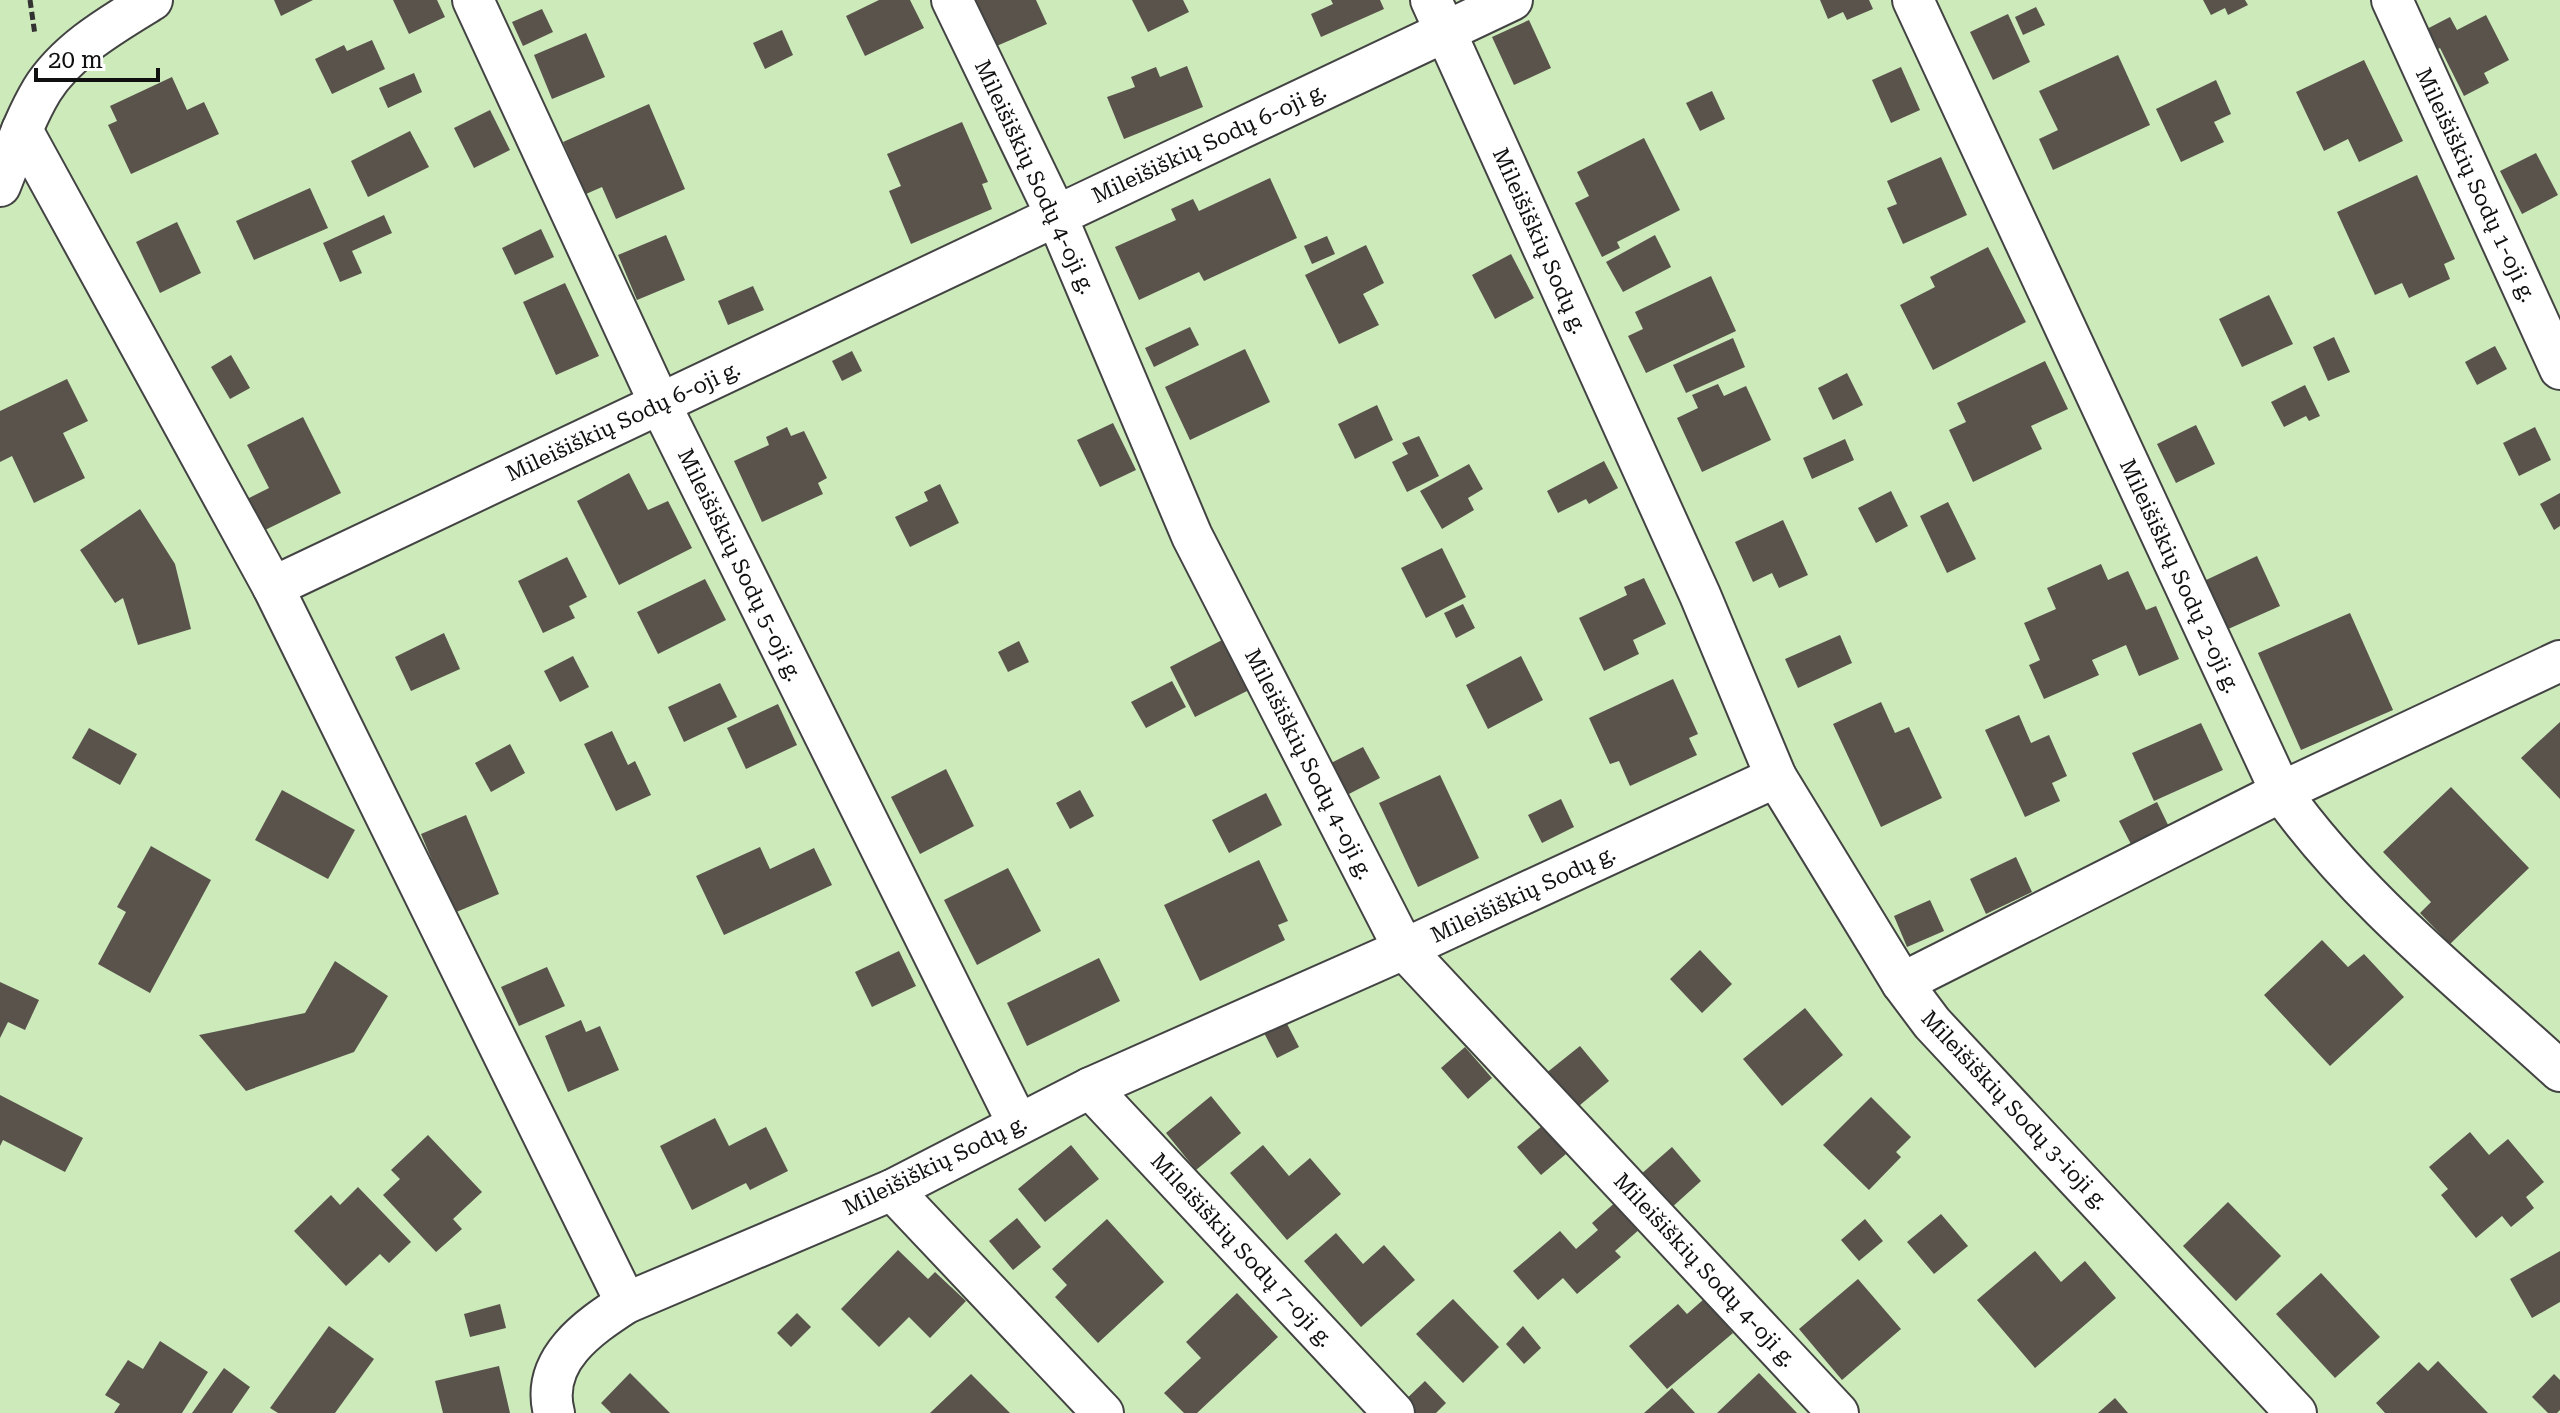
<svg xmlns="http://www.w3.org/2000/svg" width="2560" height="1413" viewBox="0 0 2560 1413" font-family="'Roboto Serif',serif">
<rect width="100%" height="100%" fill="#fffef3"/>
<!-- green -->
<rect fill="#cdeabb" x="0" y="0" width="2560" height="1413"/>
<!-- building -->
<g fill="#59534c">
<path d="M274,0H313L281,16Z"/>
<path d="M393,0H437L445,17L409,34Z"/>
<path d="M879,0H910L924,28L865,56L846,16Z"/>
<path d="M971,0H1036L1047,24L992,48Z"/>
<path d="M1132,0H1183L1189,12L1148,32Z"/>
<path d="M1331,0H1380L1384,9L1321,37L1311,14L1333,4Z"/>
<path d="M1820,0H1869L1873,9L1847,20L1843,12L1828,19Z"/>
<path d="M2203,0H2245L2248,5L2228,15L2225,8L2211,15Z"/>
<path d="M2036,7L2045,25L2023,35L2015,17Z"/>
<path d="M542,9L553,32L523,46L512,22Z"/>
<path d="M2008,14L2030,62L1993,80L1970,32Z"/>
<path d="M2486,15L2509,60L2484,73L2489,83L2464,96L2440,48L2432,52L2421,32L2450,17L2457,30Z"/>
<path d="M1529,20L1551,68L1514,85L1492,37Z"/>
<path d="M782,30L793,55L765,69L753,43Z"/>
<path d="M586,33L605,77L552,99L534,55Z"/>
<path d="M372,40L385,69L332,94L315,59L344,45L347,51Z"/>
<path d="M2118,55L2150,125L2053,170L2039,139L2058,130L2039,91Z"/>
<path d="M2364,60L2403,141L2359,162L2348,139L2324,151L2296,92Z"/>
<path d="M1187,66L1203,107L1124,139L1107,97L1135,87L1131,77L1156,67L1160,77Z"/>
<path d="M1901,67L1920,110L1891,123L1872,80Z"/>
<path d="M414,73L422,92L388,108L379,88Z"/>
<path d="M172,77L187,110L204,102L219,134L131,174L108,125L117,121L110,106Z"/>
<path d="M2216,80L2231,114L2214,122L2224,142L2181,162L2156,109Z"/>
<path d="M1712,91L1725,119L1700,131L1686,103Z"/>
<path d="M649,104L685,189L616,219L602,187L586,194L563,142Z"/>
<path d="M490,110L510,150L474,168L454,128Z"/>
<path d="M962,122L988,182L982,184L992,209L911,244L889,191L901,186L887,154Z"/>
<path d="M410,131L429,167L368,197L351,161Z"/>
<path d="M1644,138L1680,210L1617,242L1620,248L1602,257L1575,203L1589,196L1577,172Z"/>
<path d="M2536,153L2558,195L2522,214L2500,171Z"/>
<path d="M1941,157L1967,215L1903,244L1887,208L1897,204L1887,181Z"/>
<path d="M2417,175L2455,259L2444,264L2450,279L2409,298L2402,283L2375,295L2337,212Z"/>
<path d="M1270,178L1297,238L1204,281L1199,272L1139,300L1115,247L1176,220L1171,209L1193,199L1199,211Z"/>
<path d="M310,188L328,228L254,260L236,221Z"/>
<path d="M384,215L392,233L352,251L362,273L340,282L323,243Z"/>
<path d="M177,222L201,273L160,293L136,242Z"/>
<path d="M541,229L554,257L515,275L502,248Z"/>
<path d="M666,235L685,280L637,300L618,255Z"/>
<path d="M1655,235L1671,267L1623,292L1606,262Z"/>
<path d="M1327,236L1335,254L1312,264L1304,246Z"/>
<path d="M1366,245L1384,283L1363,294L1379,325L1339,344L1305,275Z"/>
<path d="M1988,247L2026,322L1933,370L1900,305L1935,287L1930,277Z"/>
<path d="M1511,254L1534,298L1495,319L1472,275Z"/>
<path d="M1711,276L1736,331L1646,373L1628,336L1643,329L1635,312Z"/>
<path d="M565,283L599,356L556,375L523,302Z"/>
<path d="M753,286L764,310L728,325L718,301Z"/>
<path d="M2269,295L2293,344L2242,367L2219,319Z"/>
<path d="M1190,327L1199,345L1154,367L1145,348Z"/>
<path d="M2334,337L2350,372L2328,381L2313,347Z"/>
<path d="M1733,338L1745,367L1686,393L1673,365Z"/>
<path d="M2495,346L2507,369L2477,385L2465,362Z"/>
<path d="M1245,349L1270,402L1190,440L1165,387Z"/>
<path d="M852,351L862,371L842,381L832,361Z"/>
<path d="M231,355L250,388L230,399L211,367Z"/>
<path d="M2045,361L2068,409L2031,426L2042,449L1973,482L1949,430L1966,422L1957,403Z"/>
<path d="M1847,373L1863,405L1833,420L1818,388Z"/>
<path d="M67,379L88,421L63,433L85,478L34,503L12,456L0,462V411Z"/>
<path d="M1718,384L1724,396L1746,386L1771,440L1702,472L1677,418L1698,408L1692,395Z"/>
<path d="M2305,385L2320,416L2309,421L2306,416L2284,427L2271,402Z"/>
<path d="M1377,405L1393,440L1355,459L1338,424Z"/>
<path d="M303,417L341,493L263,531L247,499L269,488L247,445Z"/>
<path d="M1113,423L1136,470L1100,487L1077,440Z"/>
<path d="M2196,425L2215,464L2176,483L2157,444Z"/>
<path d="M787,427L791,436L804,431L827,478L818,483L823,494L762,522L734,461L769,445L766,437Z"/>
<path d="M2535,427L2551,460L2519,476L2503,443Z"/>
<path d="M1419,436L1439,476L1407,492L1392,462L1408,454L1402,443Z"/>
<path d="M1845,439L1854,460L1812,479L1803,458Z"/>
<path d="M1604,461L1618,488L1589,504L1586,499L1558,513L1547,491Z"/>
<path d="M1469,464L1483,489L1468,498L1474,510L1442,529L1420,491Z"/>
<path d="M629,473L648,510L668,501L692,548L619,585L577,501Z"/>
<path d="M940,484L959,523L910,547L895,517L928,501L924,492Z"/>
<path d="M1891,491L1908,526L1876,543L1858,508Z"/>
<path d="M2560,493V526L2554,530L2540,504Z"/>
<path d="M1948,502L1976,559L1947,573L1920,516Z"/>
<path d="M140,509L175,564L191,629L138,645L123,598L115,603L80,550Z"/>
<path d="M1783,520L1808,575L1779,588L1772,573L1753,582L1735,542Z"/>
<path d="M1442,548L1466,597L1426,618L1401,568Z"/>
<path d="M2257,556L2280,606L2226,630L2204,581Z"/>
<path d="M567,557L587,597L569,606L575,618L543,633L518,581Z"/>
<path d="M2101,564L2108,580L2128,571L2146,610L2156,606L2179,659L2139,676L2126,645L2092,660L2099,675L2044,699L2029,665L2040,660L2024,623L2056,609L2047,588Z"/>
<path d="M1644,578L1666,624L1633,640L1639,654L1604,671L1579,618L1627,595L1624,587Z"/>
<path d="M705,579L726,620L658,654L637,612Z"/>
<path d="M1463,604L1475,628L1456,638L1444,613Z"/>
<path d="M2350,613L2393,710L2301,750L2258,653Z"/>
<path d="M444,633L460,669L411,691L395,657Z"/>
<path d="M1840,635L1852,663L1798,688L1785,659Z"/>
<path d="M1226,638L1251,689L1195,717L1170,667Z"/>
<path d="M1019,641L1029,662L1008,672L998,652Z"/>
<path d="M573,656L589,687L560,702L544,671Z"/>
<path d="M1521,656L1543,700L1488,729L1466,685Z"/>
<path d="M1673,679L1698,734L1689,738L1697,755L1630,786L1619,761L1610,764L1589,718Z"/>
<path d="M1172,681L1186,707L1146,728L1131,702Z"/>
<path d="M720,683L737,717L684,742L668,707Z"/>
<path d="M1881,702L1895,733L1909,727L1942,798L1881,827L1833,724Z"/>
<path d="M778,704L797,745L746,769L727,728Z"/>
<path d="M2019,715L2031,743L2049,735L2067,776L2052,783L2060,801L2025,817L1985,730Z"/>
<path d="M2560,722V799L2521,758Z"/>
<path d="M2201,723L2223,770L2154,801L2132,753Z"/>
<path d="M89,728L137,754L120,785L72,758Z"/>
<path d="M612,731L628,765L635,761L651,795L616,811L584,744Z"/>
<path d="M510,744L525,773L491,792L475,763Z"/>
<path d="M1363,747L1380,778L1343,797L1327,765Z"/>
<path d="M946,769L974,826L920,854L891,797Z"/>
<path d="M1440,775L1479,858L1418,887L1379,803Z"/>
<path d="M2451,787L2529,868L2450,944L2420,913L2431,902L2383,852Z"/>
<path d="M282,790L355,830L328,879L255,840Z"/>
<path d="M1080,790L1094,816L1070,829L1056,803Z"/>
<path d="M1266,793L1282,825L1229,853L1212,820Z"/>
<path d="M1561,799L1574,827L1542,843L1528,815Z"/>
<path d="M2157,802L2171,831L2134,850L2119,821Z"/>
<path d="M466,815L499,894L454,913L421,834Z"/>
<path d="M151,846L211,880L150,993L98,964L126,912L117,907Z"/>
<path d="M760,847L770,869L814,848L832,885L724,935L696,876Z"/>
<path d="M2016,857L2032,892L1986,914L1970,879Z"/>
<path d="M1259,860L1288,921L1278,925L1285,940L1200,981L1164,905Z"/>
<path d="M1008,868L1041,931L977,965L944,900Z"/>
<path d="M1930,900L1944,931L1907,947L1894,916Z"/>
<path d="M2322,940L2348,967L2364,954L2404,997L2330,1066L2264,995Z"/>
<path d="M1700,950L1732,984L1702,1013L1670,979Z"/>
<path d="M899,951L916,986L872,1007L855,972Z"/>
<path d="M1099,958L1120,1001L1027,1046L1007,1003Z"/>
<path d="M335,961L388,996L354,1052L246,1091L199,1035L305,1013Z"/>
<path d="M547,967L565,1006L519,1026L501,987Z"/>
<path d="M0,982L39,1000L25,1030L8,1022L0,1038Z"/>
<path d="M1805,1008L1843,1055L1782,1106L1743,1059Z"/>
<path d="M1284,1018L1299,1047L1277,1058L1262,1029Z"/>
<path d="M581,1020L586,1032L600,1026L619,1070L568,1092L545,1036Z"/>
<path d="M1580,1046L1609,1081L1574,1110L1545,1074Z"/>
<path d="M1465,1047L1492,1078L1468,1099L1441,1068Z"/>
<path d="M0,1095L83,1138L65,1172L3,1140L0,1146Z"/>
<path d="M1211,1096L1241,1133L1196,1170L1166,1133Z"/>
<path d="M1871,1097L1911,1137L1896,1152L1901,1157L1869,1190L1823,1145Z"/>
<path d="M715,1118L729,1146L766,1127L788,1171L750,1190L746,1183L692,1210L660,1146Z"/>
<path d="M1542,1126L1566,1154L1541,1175L1517,1147Z"/>
<path d="M2470,1132L2489,1155L2508,1139L2544,1182L2526,1197L2534,1208L2511,1227L2502,1216L2476,1238L2441,1195L2448,1189L2429,1167Z"/>
<path d="M428,1135L482,1192L453,1219L462,1229L436,1252L383,1195L400,1179L391,1170Z"/>
<path d="M1071,1145L1099,1179L1045,1222L1018,1189Z"/>
<path d="M1263,1145L1289,1176L1310,1158L1341,1194L1287,1240L1230,1173Z"/>
<path d="M1672,1147L1701,1181L1670,1209L1640,1175Z"/>
<path d="M358,1187L411,1242L389,1263L380,1254L346,1286L294,1231L331,1195L340,1205Z"/>
<path d="M1618,1200L1641,1228L1615,1251L1621,1257L1577,1294L1563,1278L1538,1300L1513,1271L1560,1231L1576,1249L1598,1230L1592,1223Z"/>
<path d="M2228,1202L2281,1256L2236,1301L2183,1246Z"/>
<path d="M1941,1214L1968,1246L1934,1274L1907,1242Z"/>
<path d="M1017,1218L1041,1247L1013,1270L989,1241Z"/>
<path d="M1107,1219L1164,1282L1098,1343L1055,1297L1067,1285L1052,1269Z"/>
<path d="M1865,1219L1883,1241L1859,1261L1841,1240Z"/>
<path d="M1336,1233L1363,1264L1384,1245L1415,1280L1361,1327L1304,1261Z"/>
<path d="M898,1250L928,1279L935,1272L966,1301L930,1338L909,1317L879,1347L841,1309Z"/>
<path d="M2035,1251L2061,1282L2085,1261L2116,1298L2035,1368L1977,1300Z"/>
<path d="M2560,1251V1302L2532,1318L2510,1279Z"/>
<path d="M2321,1273L2380,1337L2335,1378L2276,1314Z"/>
<path d="M1858,1279L1901,1329L1842,1380L1799,1329Z"/>
<path d="M1237,1293L1278,1337L1197,1413H1184L1164,1393L1201,1358L1186,1342Z"/>
<path d="M1453,1299L1499,1347L1463,1383L1416,1334Z"/>
<path d="M1704,1299L1733,1333L1667,1389L1629,1346L1678,1304L1687,1314Z"/>
<path d="M500,1304L506,1328L470,1337L464,1314Z"/>
<path d="M797,1313L811,1327L791,1347L777,1333Z"/>
<path d="M329,1326L374,1359L335,1413H278L270,1408Z"/>
<path d="M1523,1326L1541,1348L1524,1364L1506,1344Z"/>
<path d="M160,1341L208,1372L182,1413H114L120,1404L105,1395L128,1360L143,1369Z"/>
<path d="M2438,1361L2488,1413H2385L2376,1403L2419,1362L2428,1371Z"/>
<path d="M499,1366L510,1413H443L435,1381Z"/>
<path d="M224,1368L250,1387L232,1413H192Z"/>
<path d="M630,1373L670,1413H611L601,1403Z"/>
<path d="M1759,1373L1797,1413H1717Z"/>
<path d="M971,1374L1010,1413H930Z"/>
<path d="M2554,1374L2560,1380V1410L2557,1413H2548L2532,1397Z"/>
<path d="M1425,1381L1446,1403L1436,1413H1409L1401,1404Z"/>
<path d="M1672,1388L1695,1413H1644Z"/>
<path d="M2115,1398L2128,1413H2098Z"/>
</g>
<g fill="none" stroke-linecap="round" stroke-linejoin="round">
<defs>
<g id="minor">
<path d="M473,0L660,404L1018,1124"/>
<path d="M952,0L1056,215L1192,536L1404,949L1838,1413"/>
<path d="M1913,0L2281,792C2357,899 2464,983 2560,1071"/>
<path d="M2392,0L2560,369"/>
<path d="M22,130L273,587L1512,0"/>
<path d="M0,186C13,154 24,120 42,90C67,50 113,24 152,0"/>
<path d="M273,587L626,1303"/>
<path d="M1776,777L1902,983L1932,1023L2296,1413"/>
<path d="M1902,983L2281,792L2560,661"/>
<path d="M1090,1088L1394,1413"/>
<path d="M892,1190L1103,1413"/>
<path d="M554,1413C540,1360 589,1327 626,1303L892,1190L1090,1088L1404,949L1776,777L1700,595L1431,0"/>
</g>
</defs>
<!-- minor casing -->
<use href="#minor" stroke="#434343" stroke-width="44"/>
<!-- path -->
<path stroke="#323232" stroke-width="5" stroke-dasharray="8 4" stroke-linecap="butt" d="M30,0L35,35"/>
<!-- minor -->
<use href="#minor" stroke="#fff" stroke-width="40"/>
</g>
<g text-anchor="middle" dominant-baseline="central" stroke-width="8" stroke-linejoin="round" paint-order="stroke">
<!-- street labels -->
<g font-size="22" fill="#101010" stroke="#fff">
<text transform="translate(1209 143) rotate(-25)">Mileišiškių Sodų 6-oji g.</text>
<text transform="translate(1035 177) rotate(65)">Mileišiškių Sodų 4-oji g.</text>
<text transform="translate(2476 185) rotate(65)">Mileišiškių Sodų 1-oji g.</text>
<text transform="translate(1540 241) rotate(66)">Mileišiškių Sodų g.</text>
<text transform="translate(623 421) rotate(-25)">Mileišiškių Sodų 6-oji g.</text>
<text transform="translate(740 565) rotate(64)">Mileišiškių Sodų 5-oji g.</text>
<text transform="translate(2180 576) rotate(65)">Mileišiškių Sodų 2-oji g.</text>
<text transform="translate(1309 764) rotate(63)">Mileišiškių Sodų 4-oji g.</text>
<text transform="translate(1523 894) rotate(-25)">Mileišiškių Sodų g.</text>
<text transform="translate(2015 1110) rotate(47)">Mileišiškių Sodų 3-ioji g.</text>
<text transform="translate(935 1165) rotate(-26)">Mileišiškių Sodų g.</text>
<text transform="translate(1242 1250) rotate(47)">Mileišiškių Sodų 7-oji g.</text>
<text transform="translate(1705 1270) rotate(47)">Mileišiškių Sodų 4-oji g.</text>
</g>
</g>
<!-- scale -->
<path d="M36 68v12h122v-12" fill="none" stroke="#101010" stroke-width="4"/>
<text x="48" y="68" font-size="24" fill="#101010" stroke="#ffffff" stroke-width="6" paint-order="stroke">20 m</text>
</svg>
